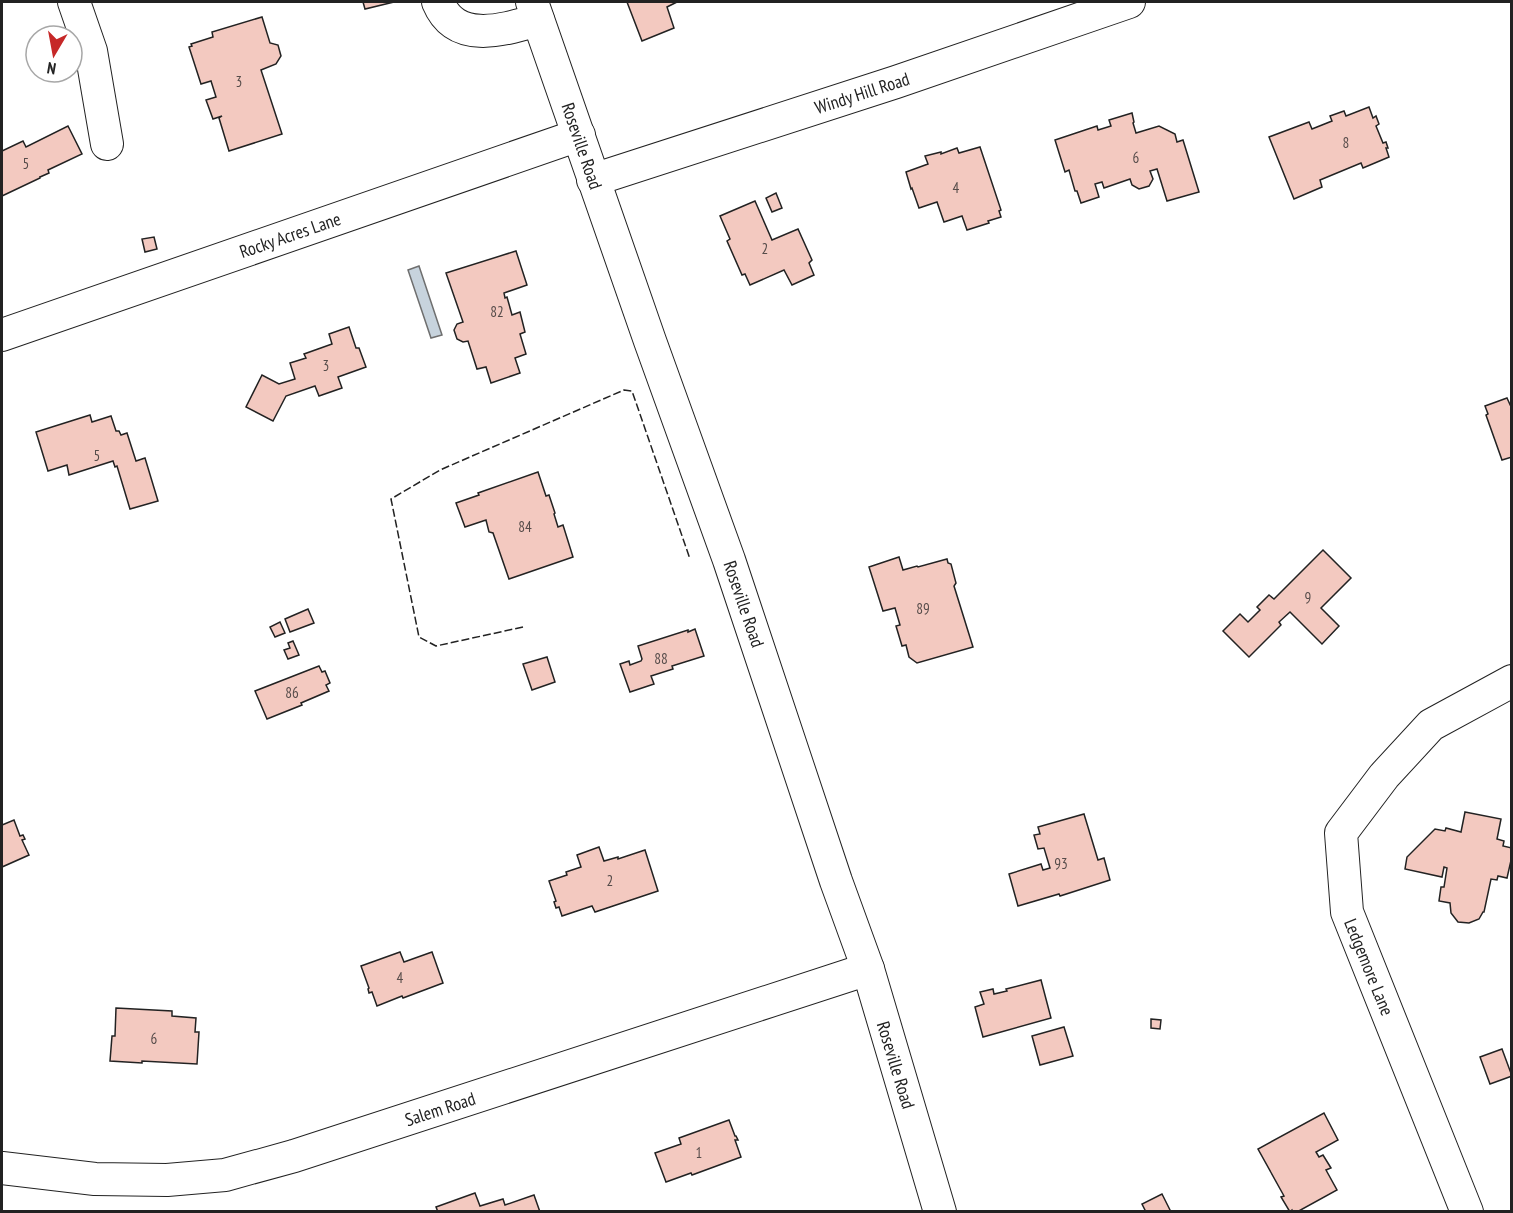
<svg xmlns="http://www.w3.org/2000/svg" width="1513" height="1213" viewBox="0 0 1513 1213" font-family="'PT Sans Narrow',sans-serif">
<rect width="100%" height="100%" fill="#fff"/>
<!-- water -->
<path fill="#c7d3dd" stroke="#6f6f6f" stroke-width="1.5" d="M419,266L442,335L431,338L408,270Z"/>
<!-- building -->
<g fill="#f3c9c0" stroke="#222" stroke-width="1.5">
<path d="M363,2H394L365,9Z"/>
<path d="M627,2H677L667,7L674,28L642,41Z"/>
<path d="M262,17L270,43L278,45L281,56L276,64L261,70L282,134L229,151L219,118L222,116L213,119L206,100L216,97L211,81L201,84L189,47L192,46L191,44L213,37L212,32Z"/>
<path d="M1369,107L1373,118L1376,116L1379,124L1376,126L1383,143L1386,142L1388,148H1386L1389,157L1363,168L1361,163L1320,180L1322,187L1294,199L1269,137L1309,122L1312,129L1332,121L1330,116L1344,111L1346,116Z"/>
<path d="M1132,113L1134,122L1133,123L1136,133L1159,126L1175,134L1177,142L1183,140L1199,192L1167,201L1157,169L1150,171L1153,179L1149,186L1139,189L1132,185L1130,179L1104,188L1102,182L1095,184L1099,197L1081,203L1077,191H1075L1069,170L1065,172L1055,140L1097,126L1098,130L1111,126L1109,120Z"/>
<path d="M68,126L82,154L48,170L49,173L40,177V176V178L2,196V151L23,141L26,147Z"/>
<path d="M980,147L1001,210L999,211L1001,217L988,221L989,223L967,230L962,216L944,222L937,202L919,208L912,188L911,189L906,172L928,164L925,156L941,152V154L957,148L959,153Z"/>
<path d="M776,193L782,208L772,212L766,198Z"/>
<path d="M755,201L772,240L798,229L812,260L809,263L814,275L792,285L784,270L750,285L745,274L742,275L727,241L730,239L720,216Z"/>
<path d="M154,237L157,249L145,252L142,239Z"/>
<path d="M516,251L527,285L504,293L505,298L507,297L512,315L520,312L525,332L520,334L526,354L515,358L520,373L491,383L486,367L477,369L468,341L463,342L457,339L454,330L457,324L463,322L446,273Z"/>
<path d="M349,327L356,348H359L366,367L338,377L342,388L319,396L315,386L286,396L273,421L246,407L262,375L279,384L295,379L290,363L306,358L304,354L332,344L329,334Z"/>
<path d="M1507,398L1512,409V457L1502,460L1486,415L1488,414L1485,406Z"/>
<path d="M90,415L92,422L111,416L116,431H119L121,435L127,433L136,461L145,458L158,501L130,509L117,466L115,467L113,461L69,475L67,465L48,471L36,432Z"/>
<path d="M538,472L546,496L549,495L555,513L554,514L558,527L563,525L573,557L509,579L493,533L489,532L486,520L465,527L456,503L479,495L478,493Z"/>
<path d="M1323,550L1351,578L1321,608L1339,626L1322,644L1290,612L1279,622L1281,625L1249,657L1223,631L1240,614L1248,622L1260,610L1257,607L1269,595L1274,599Z"/>
<path d="M899,557L903,570L917,566L918,567L947,559L948,563L951,564L956,583L954,586L973,647L917,663L909,657L906,645L902,646L896,626L900,625L895,608L883,611L869,567Z"/>
<path d="M308,609L314,623L290,632L285,619Z"/>
<path d="M280,622L285,633L275,637L270,627Z"/>
<path d="M695,629L704,656L672,666L673,669L651,676L654,684L630,692L620,664L629,661L630,665L641,661L642,659L638,646L688,630V632Z"/>
<path d="M293,641L299,655L288,659L284,650L290,648L288,643Z"/>
<path d="M547,657L555,682L532,690L523,664Z"/>
<path d="M319,666L322,672L325,671L330,683L326,685L329,691L301,703L302,705L267,719L255,691Z"/>
<path d="M1465,812L1501,819L1497,839L1504,841L1503,846L1512,848V856L1507,878L1498,876L1497,880L1491,879L1484,912H1483L1479,919L1469,923L1458,922L1451,913L1450,903L1439,901L1441,887H1444L1447,868L1444,867L1442,877L1405,869L1407,857L1435,829L1445,831L1446,828L1461,832Z"/>
<path d="M1084,814L1098,860L1104,858L1110,880L1060,896L1059,894L1018,906L1009,874L1041,864L1043,870L1050,868L1044,848L1038,849L1034,835L1040,834L1038,827Z"/>
<path d="M14,820L20,836L23,835L25,839L22,840L29,855L2,867V825Z"/>
<path d="M599,847L604,861L618,857V859L645,850L658,891L595,912L592,906L562,916L559,907L556,908L554,902L556,901L549,881L567,875L566,872L581,867L577,855Z"/>
<path d="M400,952L404,962L432,952L443,983L403,998L402,996L377,1006L372,992L369,993L368,989L369,988L361,966Z"/>
<path d="M1041,980L1051,1018L983,1037L975,1007L984,1004L980,992L993,989L994,994L1007,991L1006,989Z"/>
<path d="M116,1008L172,1011V1016L196,1018L195,1032H199L197,1064L142,1061V1063L110,1061L112,1036H115Z"/>
<path d="M1151,1019L1161,1020L1160,1029L1151,1028Z"/>
<path d="M1064,1027L1073,1056L1040,1065L1032,1036Z"/>
<path d="M1502,1049L1512,1076L1490,1084L1480,1057Z"/>
<path d="M1324,1113L1338,1140L1316,1152L1319,1157L1323,1155L1331,1168L1326,1170L1337,1190L1297,1212H1293L1292,1210L1290,1212L1281,1197L1284,1196L1258,1149Z"/>
<path d="M729,1120L735,1136H736L738,1140H735L741,1157L692,1175L691,1173L666,1182L655,1153L681,1144L679,1138Z"/>
<path d="M475,1193L480,1206L503,1199L505,1205L534,1195L540,1212H438L436,1207Z"/>
<path d="M1162,1194L1171,1212H1146L1142,1204Z"/>
</g>
<g fill="none" stroke-linecap="round" stroke-linejoin="round">
<defs>
<g id="minor">
<path d="M74,2L91,51L107,144"/>
<path d="M438,2C456,45 503,30 538,20"/>
<path d="M532,2L650,341L729,560L836,881L868,969L940,1212"/>
<path d="M593,180L896,82L1129,2"/>
<path d="M2,335L579,135"/>
<path d="M2,1168L95,1179L167,1180L225,1175L294,1156L868,969"/>
<path d="M1467,1212L1347,912L1341,833L1384,776L1431,725L1512,681"/>
</g>
</defs>
<!-- minor casing -->
<use href="#minor" stroke="#222" stroke-width="34"/>
<!-- minor -->
<use href="#minor" stroke="#fff" stroke-width="32"/>
<!-- fence -->
<path stroke="#222" stroke-width="1.5" stroke-dasharray="8 3" stroke-linecap="butt" d="M523,627L436,646L419,637L391,499L440,470L624,390L632,391L690,559"/>
</g>
<g text-anchor="middle" dominant-baseline="central" stroke-width="4.5" stroke-linejoin="round" paint-order="stroke">
<!-- number labels -->
<g font-size="15" fill="#564c4a">
<text x="239" y="81">3</text>
<text x="1346" y="142">8</text>
<text x="1136" y="157">6</text>
<text x="26" y="163">5</text>
<text x="956" y="187">4</text>
<text x="765" y="248">2</text>
<text x="497" y="311">82</text>
<text x="326" y="365">3</text>
<text x="97" y="455">5</text>
<text x="525" y="526">84</text>
<text x="1308" y="597">9</text>
<text x="923" y="608">89</text>
<text x="661" y="658">88</text>
<text x="292" y="692">86</text>
<text x="1061" y="863">93</text>
<text x="610" y="880">2</text>
<text x="400" y="977">4</text>
<text x="154" y="1038">6</text>
<text x="699" y="1152">1</text>
</g>
<!-- street labels -->
<g font-size="18" fill="#222" stroke="#fff">
<text transform="translate(862 93) rotate(-18)">Windy Hill Road</text>
<text transform="translate(582 146) rotate(71)">Roseville Road</text>
<text transform="translate(290 235) rotate(-19)">Rocky Acres Lane</text>
<text transform="translate(744 604) rotate(71)">Roseville Road</text>
<text transform="translate(1369 967) rotate(68)">Ledgemore Lane</text>
<text transform="translate(896 1065) rotate(73)">Roseville Road</text>
<text transform="translate(440 1109) rotate(-18)">Salem Road</text>
</g>
</g>
<!-- border -->
<rect width="1513" height="1213" fill="none" stroke="#222222" stroke-width="6"/>
<!-- north arrow -->
<g transform="translate(54 54) rotate(190)"><circle r="28" fill="#ffffff" stroke="#a7a7a7" stroke-width="1.5"/>
<path d="M0-4.5L10 22L0 15L-10 22Z" fill="#c62828"/>
<text y="-9" font-size="16" font-weight="bold" text-anchor="middle" fill="#222222">N</text>
</g>
</svg>
